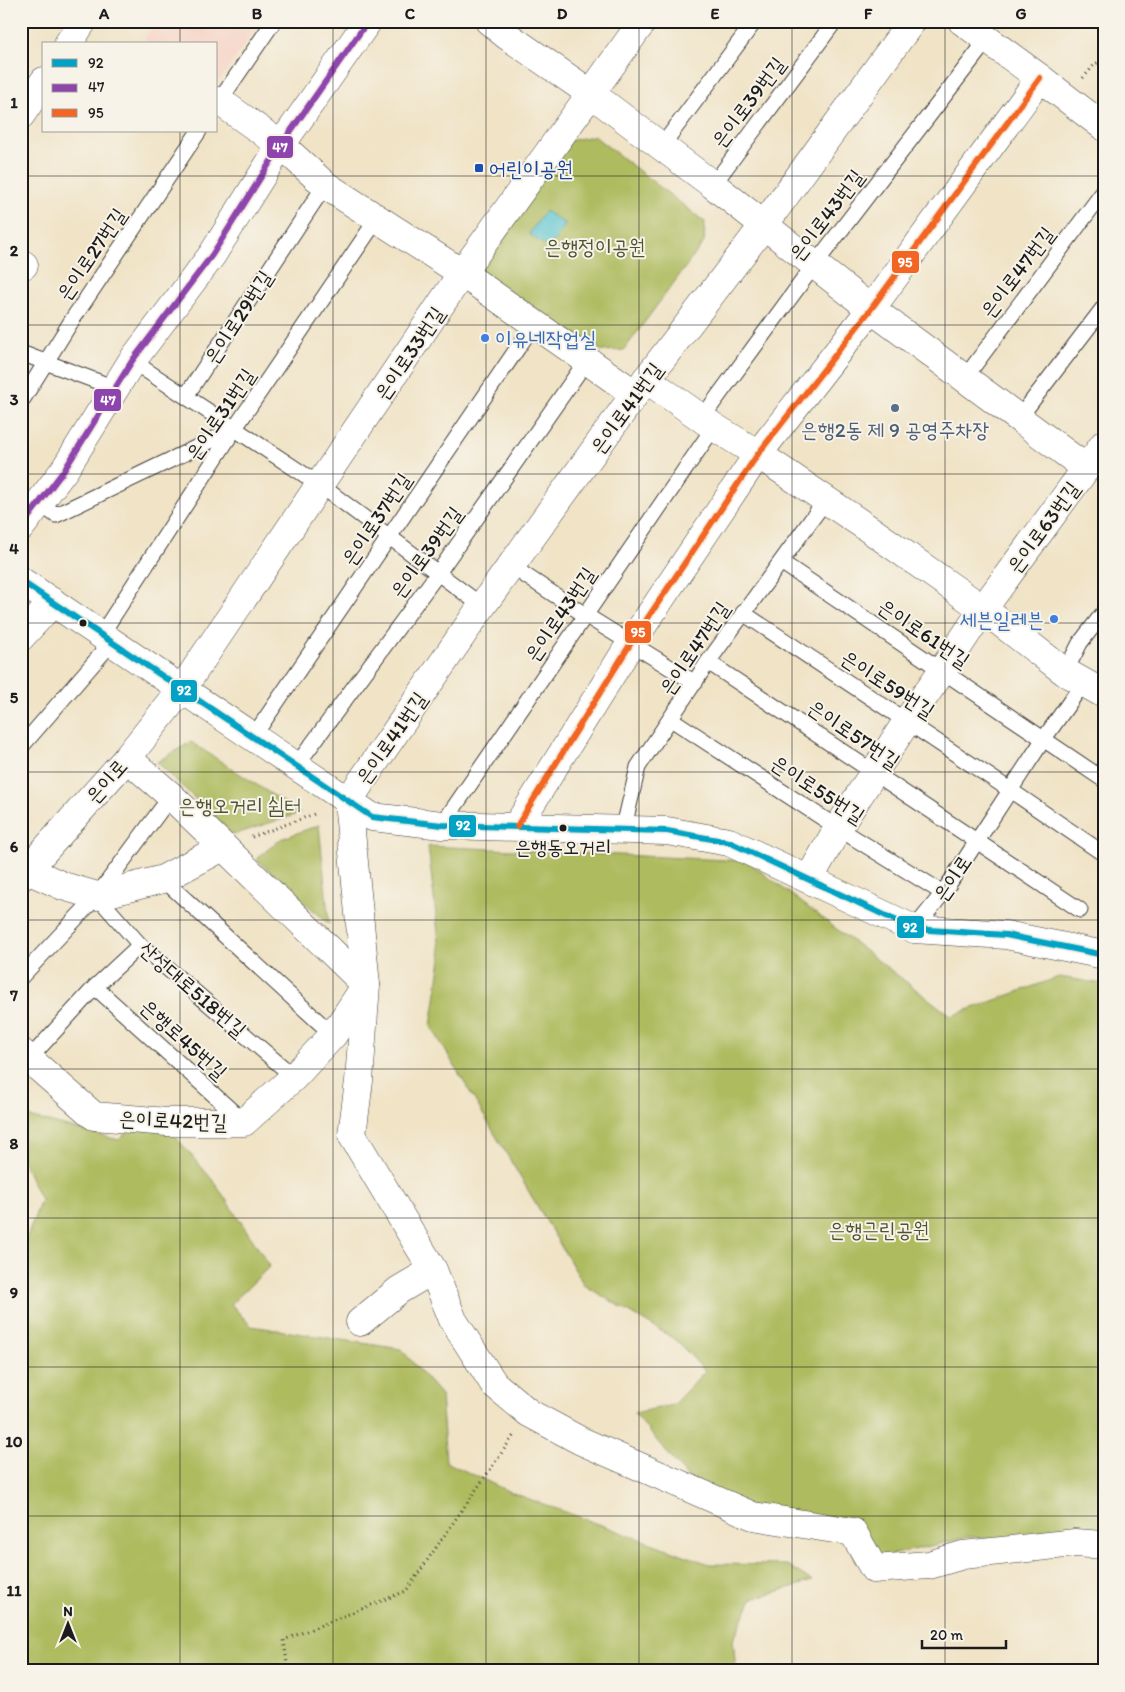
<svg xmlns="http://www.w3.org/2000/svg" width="1125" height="1692" viewBox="0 0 1125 1692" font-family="Itim,'Poor Story',sans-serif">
<rect width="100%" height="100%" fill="#f7f3e8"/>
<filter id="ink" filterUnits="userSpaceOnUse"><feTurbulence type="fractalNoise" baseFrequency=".02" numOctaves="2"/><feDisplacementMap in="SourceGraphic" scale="10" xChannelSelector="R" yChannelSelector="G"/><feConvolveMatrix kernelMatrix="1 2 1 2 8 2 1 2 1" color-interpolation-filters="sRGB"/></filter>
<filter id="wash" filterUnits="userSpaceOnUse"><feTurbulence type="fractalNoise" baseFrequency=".0096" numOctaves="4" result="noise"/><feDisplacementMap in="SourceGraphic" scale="20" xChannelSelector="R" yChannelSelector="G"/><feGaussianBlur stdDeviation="1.12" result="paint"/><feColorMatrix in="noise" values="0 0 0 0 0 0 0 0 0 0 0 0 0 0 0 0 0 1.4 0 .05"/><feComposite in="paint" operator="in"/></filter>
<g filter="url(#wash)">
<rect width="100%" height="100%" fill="#f0e3c6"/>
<!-- built -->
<path fill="#f6d2c4" d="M156,21H261L216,86V44H151L144,39Z"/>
<!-- green -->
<g fill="#aebb5e" stroke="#656c3d">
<path d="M594,136L705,222L704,242L624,350L602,351L472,268L568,141Z"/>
<path d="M191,742L300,813L233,835L157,762Z"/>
<path d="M319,825L329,924L256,859L281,839Z"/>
<path d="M428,846L747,861L951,1016L1059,977L1104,984V1534L1074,1545L969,1537L857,1563L845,1534L718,1514L634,1413L673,1405L705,1371L676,1340L584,1285L431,1026L441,959Z"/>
<path d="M152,1109L215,1183L270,1266L231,1304L251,1326L401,1349L441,1395L446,1462L510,1492L709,1564L787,1565L812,1581L752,1599L733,1640L736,1671H21V1253L41,1200L22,1160L21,1115L119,1140Z"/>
</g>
<!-- water -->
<path fill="#57c4d0" stroke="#3a7076" d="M545,211L566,224L549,248L529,234Z"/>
</g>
<g filter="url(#ink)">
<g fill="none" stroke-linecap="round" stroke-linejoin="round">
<defs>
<g id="lane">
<path d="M216,106L274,21"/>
<path d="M661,147L755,21"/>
<path d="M713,185L835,21"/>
<path d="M21,353L115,388"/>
<path d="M132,361L320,485L482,606"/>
<path d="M964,379L1104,191"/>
<path d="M186,396L325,185"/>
<path d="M21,402L74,317L199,131"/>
<path d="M702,418L815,264L987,40"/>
<path d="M1019,418L1104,307"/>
<path d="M39,503L56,515L235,429"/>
<path d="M781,562L1104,780"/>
<path d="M511,566L585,615L695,683"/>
<path d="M743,613L1010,790L1104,854"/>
<path d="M101,635L235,428L377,219"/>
<path d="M708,662L1080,910"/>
<path d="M1065,672L1080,643L1104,612"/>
<path d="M671,719L838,828L943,893"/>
<path d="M253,737L534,324"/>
<path d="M21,747L112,642"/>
<path d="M296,766L438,573L587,360"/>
<path d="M442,825L714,427"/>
<path d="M623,831L638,767L708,662L825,501"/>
<path d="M163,879L333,1035"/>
<path d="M97,896L140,945L294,1077"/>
<path d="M914,929L943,893L1043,740L1084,682"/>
<path d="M21,977L97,896L171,796"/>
<path d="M95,987L244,1122"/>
<path d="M29,1059L95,987L140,945"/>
</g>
<g id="street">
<path d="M489,21L506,35L590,93L713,185L871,309L1086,468"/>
<path d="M962,21L1040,78L1104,127"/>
<path d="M68,44L83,21"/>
<path d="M219,101L281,145L325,185L462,273L635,394"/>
<path d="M21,115L44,81"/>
<path d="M21,263L24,265"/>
<path d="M646,379L714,427L758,454L872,531L983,609L1065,672L1104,694"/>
<path d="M21,527L65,469L132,361L212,255L281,145L368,21"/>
<path d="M21,581L372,817L442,825L667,831L729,842L914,929L1006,935L1104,955"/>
<path d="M21,637L53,602"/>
<path d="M348,801L366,985L359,1081L352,1135L433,1270L453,1320L494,1384L529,1413L581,1441L753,1516L853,1532L874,1569L929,1565L963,1555L1075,1543L1104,1545"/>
<path d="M348,801L482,606L635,394L764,225L912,21"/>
<path d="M517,826L631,643L758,454L871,309L1040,78"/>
<path d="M21,867L63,886L97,896L163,879L223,847"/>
<path d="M21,877L127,758L182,689L462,273L643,21"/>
<path d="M809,879L838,828L907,721L942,671L983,609L1104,444"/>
<path d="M21,1052L94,1116L167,1122H244L294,1077L333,1035L366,985L171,796L127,758"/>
<path d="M360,1322L399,1290L433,1270"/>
</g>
</defs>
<!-- lane casing -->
<use href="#lane" stroke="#3c3a36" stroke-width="17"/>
<!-- street casing -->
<use href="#street" stroke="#3c3a36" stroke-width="29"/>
<!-- path -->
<g stroke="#3c3a36" stroke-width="3" stroke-dasharray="1 4" stroke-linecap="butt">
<path d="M1083,78L1095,64L1104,60"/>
<path d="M252,837L317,813"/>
<path d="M288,1671L284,1640L406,1591L514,1435"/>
</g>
<!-- lane -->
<use href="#lane" stroke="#fff" stroke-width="15"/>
<!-- street -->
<use href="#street" stroke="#fff" stroke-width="28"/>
<defs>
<path id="bus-1" d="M21,581L372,817L442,825L667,831L729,842L914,929L1006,935L1104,955"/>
<path id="bus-2" d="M21,527L65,469L132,361L212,255L281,145L368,21"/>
<path id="bus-3" d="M517,826L631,643L758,454L871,309L1040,78"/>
</defs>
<!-- bus-1 casing -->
<use href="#bus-1" stroke="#f7f3e8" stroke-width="10"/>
<!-- bus-2 casing -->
<use href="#bus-2" stroke="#f7f3e8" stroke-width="10"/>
<!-- bus-3 casing -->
<use href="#bus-3" stroke="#f7f3e8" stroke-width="10"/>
<!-- bus-1 -->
<use href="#bus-1" stroke="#01a2c5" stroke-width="6"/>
<!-- bus-2 -->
<use href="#bus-2" stroke="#8e44ad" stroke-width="6"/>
<!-- bus-3 -->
<use href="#bus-3" stroke="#f26522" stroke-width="6"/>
</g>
</g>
<!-- grid -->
<path fill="none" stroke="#1c1c1c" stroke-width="1" stroke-opacity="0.55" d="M180,21V44M333,21V1671M486,21V1671M639,21V1671M792,21V1671M945,21V1671M180,131V1671M21,176H1104M21,325H1104M21,474H1104M21,623H1104M21,772H1104M21,920H1104M21,1069H1104M21,1218H1104M21,1367H1104M21,1516H1104"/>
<!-- markers -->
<rect fill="#1a4fb4" stroke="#f7f3e8" stroke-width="2" x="474" y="163" width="10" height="10" rx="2.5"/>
<g fill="#3f7fe0" stroke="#f7f3e8" stroke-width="2">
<circle cx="485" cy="338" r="5"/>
<circle cx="1054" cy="619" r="5"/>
</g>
<circle fill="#5c6f8a" stroke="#f7f3e8" stroke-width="2" cx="895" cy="408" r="5"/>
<g fill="#1c1c1c" stroke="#f7f3e8" stroke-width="2">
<circle cx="83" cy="623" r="4.5"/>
<circle cx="563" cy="828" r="4.5"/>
</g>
<g text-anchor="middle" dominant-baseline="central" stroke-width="4" stroke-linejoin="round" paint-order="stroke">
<!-- bus labels -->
<g font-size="20" fill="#1c1c1c" stroke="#f7f3e8">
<text x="563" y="847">은행동오거리</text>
</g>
<!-- street labels -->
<g font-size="21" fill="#1c1c1c" stroke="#f7f3e8">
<text transform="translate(748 102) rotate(-53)">은이로39번길</text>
<text transform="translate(826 215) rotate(-53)">은이로43번길</text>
<text transform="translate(91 254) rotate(-56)">은이로27번길</text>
<text transform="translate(1017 272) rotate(-53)">은이로47번길</text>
<text transform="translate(238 317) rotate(-57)">은이로29번길</text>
<text transform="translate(409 353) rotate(-56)">은이로33번길</text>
<text transform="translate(626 408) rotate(-54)">은이로41번길</text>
<text transform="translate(220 414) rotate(-56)">은이로31번길</text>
<text transform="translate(376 519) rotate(-56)">은이로37번길</text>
<text transform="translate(1043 527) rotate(-54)">은이로63번길</text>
<text transform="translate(426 552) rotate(-54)">은이로39번길</text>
<text transform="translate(560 614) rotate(-56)">은이로43번길</text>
<text transform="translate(924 633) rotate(34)">은이로61번길</text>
<text transform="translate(694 648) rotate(-56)">은이로47번길</text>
<text transform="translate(888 684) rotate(33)">은이로59번길</text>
<text transform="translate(854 734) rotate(34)">은이로57번길</text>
<text transform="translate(391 738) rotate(-55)">은이로41번길</text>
<text transform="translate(106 781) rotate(-49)">은이로</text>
<text transform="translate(818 789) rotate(33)">은이로55번길</text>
<text transform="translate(952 878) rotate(-56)">은이로</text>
<text transform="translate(193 989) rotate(41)">산성대로518번길</text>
<text transform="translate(184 1039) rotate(42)">은행로45번길</text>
<text transform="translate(173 1120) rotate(2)">은이로42번길</text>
</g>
<!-- transit labels -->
<g font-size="21" fill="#164399" stroke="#f7f3e8" text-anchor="start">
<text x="489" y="168">어린이공원</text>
</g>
<!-- park labels -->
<g font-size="21" fill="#4f5433" stroke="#f7f3e8">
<text x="595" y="246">은행정이공원</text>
<text x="240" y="805">은행오거리 쉼터</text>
<text x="879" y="1229">은행근린공원</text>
</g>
<!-- shop labels -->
<g font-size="21" fill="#366cbe" stroke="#f7f3e8" text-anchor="start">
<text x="495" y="338">이유네작업실</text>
<text x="1044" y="619" text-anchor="end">세븐일레븐</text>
</g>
<!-- service labels -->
<g font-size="21" fill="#4e5e75" stroke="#f7f3e8">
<text x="895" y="429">은행2동 제 9 공영주차장</text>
</g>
</g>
<g stroke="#f7f3e8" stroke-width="2">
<rect x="266" y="135" width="28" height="24" rx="5" fill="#8e44ad"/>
<rect x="891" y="250" width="29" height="24" rx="5" fill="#f26522"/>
<rect x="93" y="388" width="29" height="24" rx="5" fill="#8e44ad"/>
<rect x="624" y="620" width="28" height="24" rx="5" fill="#f26522"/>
<rect x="170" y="679" width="28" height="24" rx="5" fill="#01a2c5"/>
<rect x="448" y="814" width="29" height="24" rx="5" fill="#01a2c5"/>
<rect x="896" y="915" width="29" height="24" rx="5" fill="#01a2c5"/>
</g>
<g font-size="14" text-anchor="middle" font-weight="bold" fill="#fff">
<text x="280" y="152">47</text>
<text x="905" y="267">95</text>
<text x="108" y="405">47</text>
<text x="638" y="637">95</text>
<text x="184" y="695">92</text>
<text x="463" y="830">92</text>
<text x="910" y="932">92</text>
</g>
<!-- margin -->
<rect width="1125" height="1692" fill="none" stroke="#f7f3e8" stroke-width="55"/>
<!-- legend -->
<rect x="42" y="42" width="175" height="90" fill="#f7f3e8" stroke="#9f9d96"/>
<rect x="52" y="59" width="25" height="8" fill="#01a2c5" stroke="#9f9d96"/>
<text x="88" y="68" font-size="15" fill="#1c1c1c">92</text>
<rect x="52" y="84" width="25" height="8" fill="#8e44ad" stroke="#9f9d96"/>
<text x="88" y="92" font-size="15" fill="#1c1c1c">47</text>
<rect x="52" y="109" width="25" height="8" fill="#f26522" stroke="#9f9d96"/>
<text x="88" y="118" font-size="15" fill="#1c1c1c">95</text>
<!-- north arrow -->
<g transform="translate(68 1624)" stroke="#f7f3e8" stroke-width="4" paint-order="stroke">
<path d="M0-4L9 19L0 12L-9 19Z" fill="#1c1c1c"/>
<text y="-8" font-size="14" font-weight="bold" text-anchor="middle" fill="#1c1c1c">N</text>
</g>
<!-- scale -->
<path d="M922 1640v8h84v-8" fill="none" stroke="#1c1c1c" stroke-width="2.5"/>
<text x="930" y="1640" font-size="15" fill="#1c1c1c" stroke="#f7f3e8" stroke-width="4" paint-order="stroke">20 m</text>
<rect x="28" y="28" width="1070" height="1636" fill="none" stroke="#1c1c1c" stroke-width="2"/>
<g font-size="16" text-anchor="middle" font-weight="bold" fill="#1c1c1c">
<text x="104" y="19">A</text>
<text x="257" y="19">B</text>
<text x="410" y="19">C</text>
<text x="562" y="19">D</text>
<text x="715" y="19">E</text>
<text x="868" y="19">F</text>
<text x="1021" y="19">G</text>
<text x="14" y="108">1</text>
<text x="14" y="256">2</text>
<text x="14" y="405">3</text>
<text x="14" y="554">4</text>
<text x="14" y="703">5</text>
<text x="14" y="852">6</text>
<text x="14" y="1001">7</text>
<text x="14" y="1149">8</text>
<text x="14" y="1298">9</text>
<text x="14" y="1447">10</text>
<text x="14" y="1596">11</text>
</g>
</svg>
